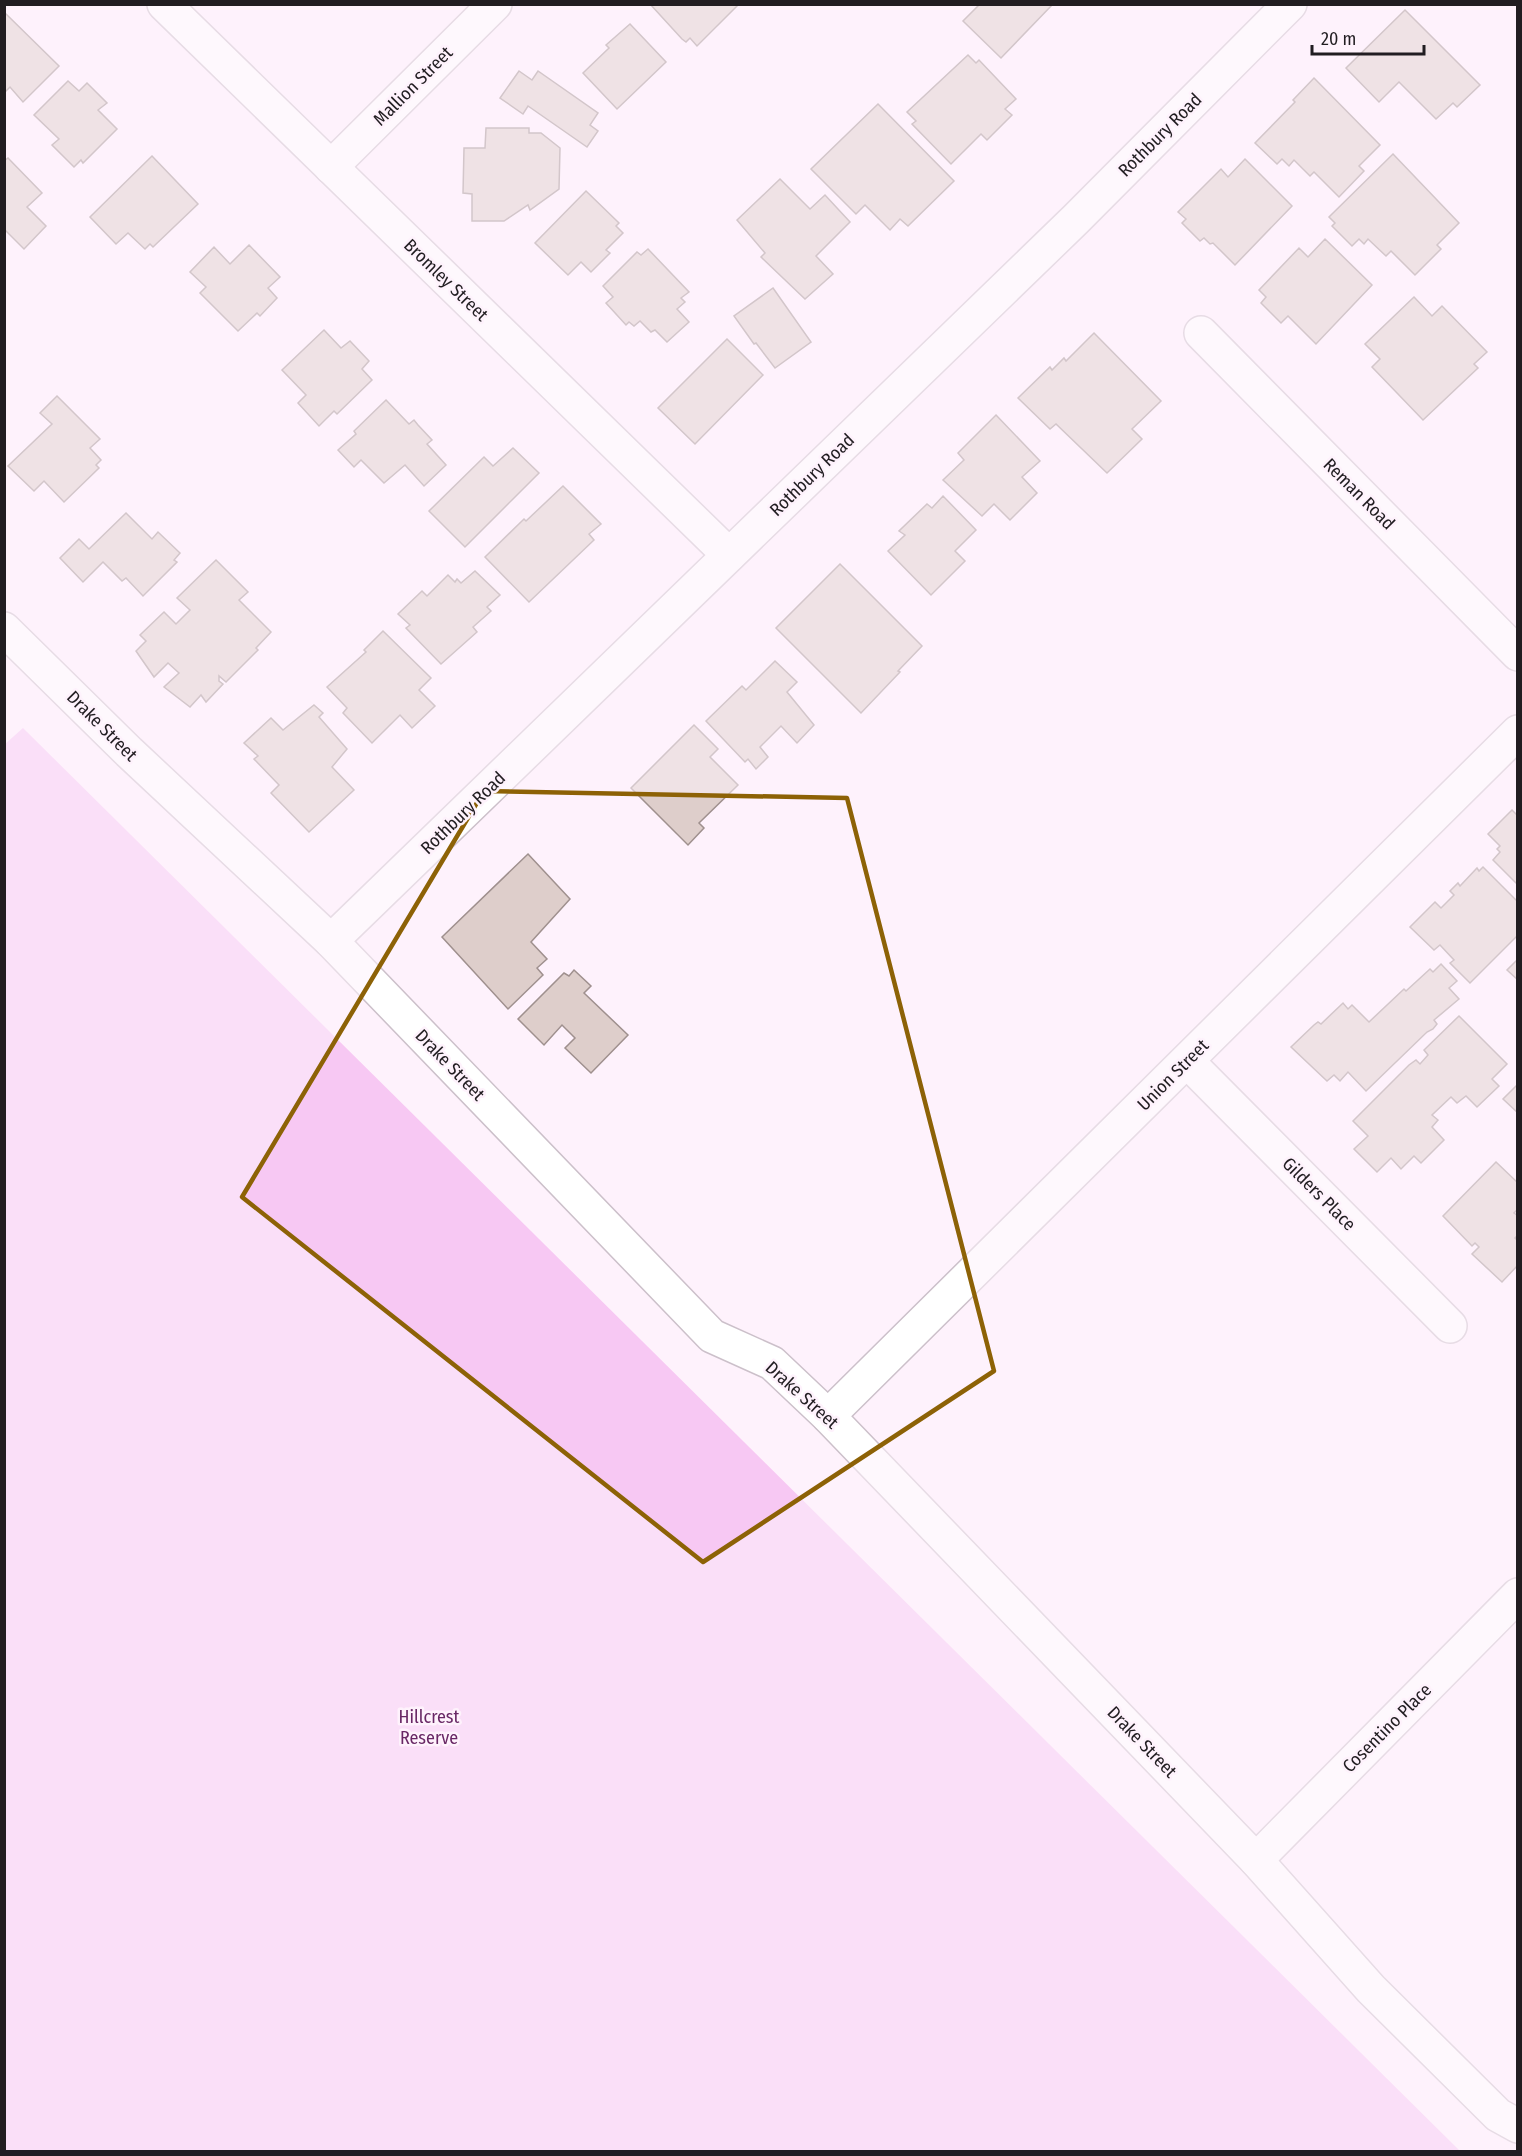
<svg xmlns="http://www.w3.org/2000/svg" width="1522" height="2156" viewBox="0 0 1522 2156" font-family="'Fira Sans Condensed',sans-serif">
<rect width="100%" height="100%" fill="#fef2fc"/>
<!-- green -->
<path fill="#f7c8f3" d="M23,728L1460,2151H5L4,745Z"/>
<!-- building -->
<g fill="#dececb" stroke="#9f908e" stroke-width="1.5">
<path d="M650,4H739L697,46L690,38L686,42L682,39Z"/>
<path d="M980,4H1053L1001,58L963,21Z"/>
<path d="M1405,10L1480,85L1457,107L1453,103L1436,119L1399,82L1379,102L1346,68Z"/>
<path d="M4,12L59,66L23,102L10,87L4,93Z"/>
<path d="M630,24L666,62L617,109L583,73L609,48L606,45Z"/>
<path d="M968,55L976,63L979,60L1016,99L1005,109L1012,115L987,140L981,134L951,164L912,124L916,121L907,112Z"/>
<path d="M519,71L532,80L538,71L598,113L590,125L598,131L587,147L528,106L523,114L500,98Z"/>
<path d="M1314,78L1380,145L1359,166L1364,171L1339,197L1314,172L1310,176L1294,160L1289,166L1282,159L1277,164L1255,143L1295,102L1293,100Z"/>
<path d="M68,81L79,91L87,83L107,103L98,110L117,129L83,163L81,160L74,167L52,145L59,139L34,115Z"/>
<path d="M878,104L954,181L908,226L900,219L890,230L865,205L856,214L811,169Z"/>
<path d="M486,128H529V133H541L560,148L559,189L530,210L528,205L504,221H472V194L463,193L464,148H485Z"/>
<path d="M1393,154L1459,223L1437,245L1441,249L1415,275L1391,251L1386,256L1368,239L1364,244L1359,239L1352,246L1332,226L1335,223L1329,217Z"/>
<path d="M152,156L198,204L153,247L150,244L145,249L128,233L116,244L90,217Z"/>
<path d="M8,158L42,193L27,207L46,226L24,249L4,229V161Z"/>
<path d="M1245,159L1292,206L1235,265L1213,243L1210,244L1204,238L1200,241L1182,223L1186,219L1178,212L1221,169L1228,177Z"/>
<path d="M780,179L810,209L825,195L850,222L816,256L833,274L805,299L761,257L765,253L737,220Z"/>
<path d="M586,191L619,223L616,226L623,233L606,250L610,253L591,272L581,262L568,275L535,243Z"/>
<path d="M1325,239L1372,285L1316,344L1288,316L1281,323L1261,303L1266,297L1259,290L1299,248L1308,257Z"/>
<path d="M249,245L280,277L268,288L277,298L260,316L257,313L238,331L200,293L206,287L190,272L214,247L230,264Z"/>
<path d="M648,249L689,292L681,298L685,302L677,309L689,322L667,342L655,330L651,332L640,321L634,326L629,322L626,325L606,303L613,297L603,286L637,252L641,255Z"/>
<path d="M773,288L811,342L775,368L756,343L754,344L734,316Z"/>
<path d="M1414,297L1432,316L1442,306L1487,352L1474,364L1478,368L1423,420L1372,367L1380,359L1365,344Z"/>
<path d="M324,330L341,348L350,341L369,361L362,369L372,380L337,414L334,411L319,426L298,403L306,395L282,370Z"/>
<path d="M1094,333L1161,401L1132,429L1142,439L1107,473L1056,424L1050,429L1018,398L1050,367L1052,370L1064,358L1066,361Z"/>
<path d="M727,339L763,375L695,444L658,408Z"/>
<path d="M57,396L100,439L90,448L101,460L96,465L99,468L64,502L44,481L34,491L8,466L52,424L40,413Z"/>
<path d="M386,400L409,424L414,420L418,425L432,440L427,444L446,465L424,486L405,465L384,483L361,460L354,467L338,450L356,434L354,431Z"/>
<path d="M996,415L1040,461L1022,477L1037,493L1010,520L994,504L982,516L943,480L964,460L958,453Z"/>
<path d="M513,448L539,473L465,547L429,511L484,457L493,466Z"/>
<path d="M563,486L601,524L589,534L594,540L529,602L485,557L524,519L526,521Z"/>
<path d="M943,496L976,530L955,551L965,561L931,595L888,551L905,535L899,531L927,504L932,508Z"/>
<path d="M126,513L152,539L158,532L180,553L174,560L177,562L143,596L126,578L122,581L103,562L83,582L60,558L79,539L89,549Z"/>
<path d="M216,560L248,592L239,600L271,632L256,648L258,650L226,682L219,676V681L223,684L206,702L201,695L190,707L164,687L179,673L168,663L154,677L136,651L146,641L140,635L164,612L176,624L190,610L177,598Z"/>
<path d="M840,564L922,646L898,671L900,672L861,713L776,628Z"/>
<path d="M475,571L500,595L487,607L491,611L473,627L477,632L441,664L406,628L410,625L398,614L422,591L427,596L448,575L455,582L457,579L461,583Z"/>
<path d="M383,631L431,678L419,690L435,706L412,728L400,715L372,743L343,713L347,708L327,687L366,652L364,650Z"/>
<path d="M775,661L797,682L787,692L814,725L797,743L781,726L760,747L768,757L756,769L748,759L745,762L706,721L742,686L746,690Z"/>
<path d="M314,705L323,713L319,717L347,749L332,767L354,790L309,832L271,793L279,785L254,759L258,756L244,743L271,718L283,730Z"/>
<path d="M694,725L718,749L710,757L738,785L699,823L704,828L688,845L631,788Z"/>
<path d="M1512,810L1518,816V885L1493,860L1500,852L1497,849L1500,846L1488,834Z"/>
<path d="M528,854L570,899L531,942L547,959L537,968L543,975L508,1009L442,937Z"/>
<path d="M1483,867L1518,902V935L1470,983L1450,963L1454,960L1440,945L1434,950L1410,927L1435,902L1441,908L1454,895L1450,891L1458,883L1460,886L1477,868L1479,871Z"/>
<path d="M1518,959V980L1507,970Z"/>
<path d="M1441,964L1457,981L1449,988L1459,999L1434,1020L1437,1024L1433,1029L1427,1032L1366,1091L1348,1072L1340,1081L1334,1075L1327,1081L1291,1047L1314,1025L1318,1022L1321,1024L1343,1003L1348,1009L1352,1005L1369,1022L1404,989L1406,991L1430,969L1433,972Z"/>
<path d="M574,970L591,986L584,993L628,1035L591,1073L565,1048L575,1038L562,1025L544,1045L518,1019L564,973L569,976Z"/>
<path d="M1459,1016L1507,1064L1492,1079L1499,1086L1477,1107L1466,1096L1457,1103L1451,1097L1432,1115L1438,1120L1432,1127L1444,1140L1421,1163L1414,1156L1401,1169L1391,1158L1377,1172L1354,1149L1368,1136L1353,1121L1409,1065L1416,1060L1420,1064L1428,1055L1424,1050Z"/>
<path d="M1518,1084V1113L1503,1099Z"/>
<path d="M1496,1162L1518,1183V1209L1514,1213L1518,1216V1235L1515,1238L1518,1241V1265L1502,1282L1472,1254L1479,1247L1475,1243L1472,1246L1443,1216Z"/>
</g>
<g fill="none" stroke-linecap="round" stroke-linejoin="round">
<defs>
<g id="minor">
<path d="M164,4L729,555"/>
<path d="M331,167L495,4"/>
<path d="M1201,333L1518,654"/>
<path d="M331,941L1076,219L1290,4"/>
<path d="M1187,1061L1450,1326"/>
<path d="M828,1416L1518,732"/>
<path d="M1256,1860L1518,1595"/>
</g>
<path id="tertiary" d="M4,629L129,752L331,941L712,1336L772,1363L828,1416L1256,1860L1371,1989L1498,2115L1518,2126"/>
</defs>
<!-- minor casing -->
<use href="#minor" stroke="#ccc0ca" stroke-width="36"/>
<!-- tertiary casing -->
<use href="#tertiary" stroke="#ccc0ca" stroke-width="36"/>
<!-- minor -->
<use href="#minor" stroke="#fff" stroke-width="33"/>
<!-- tertiary -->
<use href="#tertiary" stroke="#fff" stroke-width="33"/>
</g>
<!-- marked area -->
<path d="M0 0H1522V2156H0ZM484,791L847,798L994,1371L703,1562L242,1197Z" fill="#fef2fc" fill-opacity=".55" fill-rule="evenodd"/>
<path fill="none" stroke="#8d6206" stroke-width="4.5" stroke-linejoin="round" d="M484,791L847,798L994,1371L703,1562L242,1197Z"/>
<g text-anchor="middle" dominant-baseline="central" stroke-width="5" stroke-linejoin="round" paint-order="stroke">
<!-- street labels -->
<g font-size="18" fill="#211d21" stroke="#fef2fc">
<text transform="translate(413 86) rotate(-45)">Mallion Street</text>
<text transform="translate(1160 135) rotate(-45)">Rothbury Road</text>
<text transform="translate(446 280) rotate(44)">Bromley Street</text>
<text transform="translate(812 475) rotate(-44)">Rothbury Road</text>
<text transform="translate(1359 494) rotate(45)">Reman Road</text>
<text transform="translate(102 726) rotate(45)">Drake Street</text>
<text transform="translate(463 813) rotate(-44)">Rothbury Road</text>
<text transform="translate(450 1065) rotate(46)">Drake Street</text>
<text transform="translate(1173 1075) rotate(-45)">Union Street</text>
<text transform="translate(1319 1194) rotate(45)">Gilders Place</text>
<text transform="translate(802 1395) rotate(42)">Drake Street</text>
<text transform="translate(1387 1728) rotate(-45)">Cosentino Place</text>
<text transform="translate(1142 1742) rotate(46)">Drake Street</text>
</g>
<!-- park labels -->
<g font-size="18" fill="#682765" stroke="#fef2fc">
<text x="429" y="1717">Hillcrest<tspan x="429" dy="21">Reserve</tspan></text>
</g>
</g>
<!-- border -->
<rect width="1522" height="2156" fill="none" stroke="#211d21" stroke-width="12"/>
<!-- scale -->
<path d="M1312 45v9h112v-9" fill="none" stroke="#211d21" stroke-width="3"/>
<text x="1321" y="45" font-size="18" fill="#211d21" stroke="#fef2fc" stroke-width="4.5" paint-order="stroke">20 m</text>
</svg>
